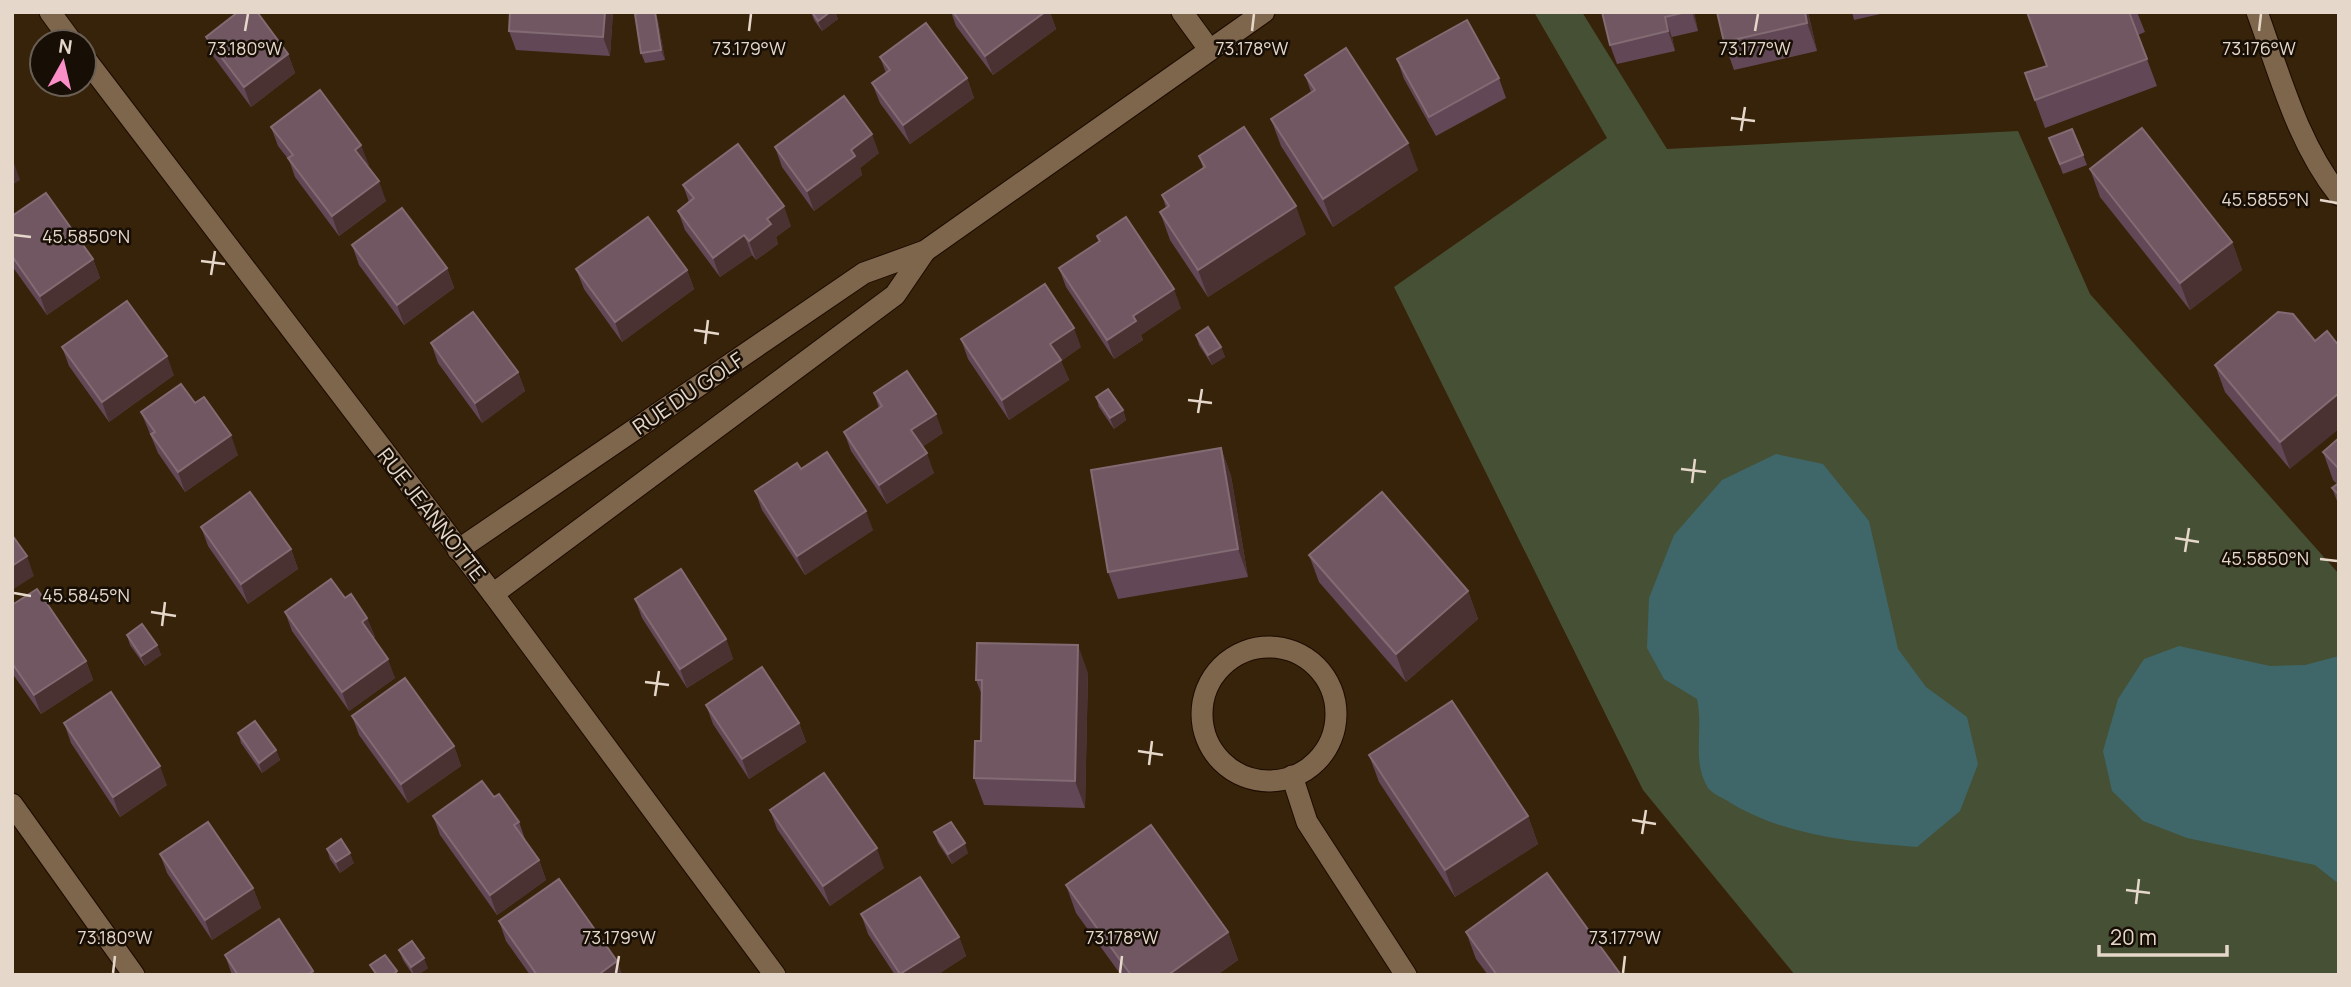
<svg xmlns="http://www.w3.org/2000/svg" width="2351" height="987" viewBox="0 0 2351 987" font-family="Manrope,sans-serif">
<rect width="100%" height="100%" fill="#37220a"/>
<!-- green -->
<path fill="#465035" d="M1534,12H1582L1667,149L2018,131L2090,294L2339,574V975H1795L1643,790L1394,287L1607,138Z"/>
<!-- water -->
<g fill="#3f6769">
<path d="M1776,454L1823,464L1869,521L1898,649L1926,687L1967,717L1978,764L1960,811L1917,847C1852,842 1782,836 1726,800C1720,797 1712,793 1708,788C1691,760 1704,731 1697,699L1664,679L1647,648L1649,598L1674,535L1722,480Z"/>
<path d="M2179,646L2270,666L2305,665L2339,656V884L2315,865L2187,838L2143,821L2112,791L2103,751L2118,699L2144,659Z"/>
</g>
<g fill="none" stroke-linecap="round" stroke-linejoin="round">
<defs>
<g id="minor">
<path d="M50,12L72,42"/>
<path d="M1182,12L1209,49"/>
<path d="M2257,12C2280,75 2297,142 2339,195"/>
<path d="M84,57L493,594L775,975"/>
<path d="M458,550L864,273L925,251L1264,12"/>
<path d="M493,594L895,295L925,251"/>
<circle cx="1269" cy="714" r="67"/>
<path d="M1292,776L1307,822L1406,975"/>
<path d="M12,804L134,975"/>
</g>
</defs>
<!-- minor casing -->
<use href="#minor" stroke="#1d0b00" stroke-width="23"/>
<!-- minor -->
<use href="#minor" stroke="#7e664d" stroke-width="21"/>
</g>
<!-- wall -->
<g fill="#624856">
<path d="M613,12L610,56L516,50L509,31Z"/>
<path d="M655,12L658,21L665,60L645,63L641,53Z"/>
<path d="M811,12H835L838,19L822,31L814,20Z"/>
<path d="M951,12H1050L1056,29L993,75L956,26Z"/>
<path d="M1602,12H1694L1698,31L1672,37L1675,51L1617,64L1610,45Z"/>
<path d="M1808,12L1817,51L1734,70L1724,42Z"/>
<path d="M1852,12H1889L1854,20Z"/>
<path d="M2027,12H2137L2145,32L2138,35L2157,86L2045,128L2025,73L2047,66Z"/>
<path d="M206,37L288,54L295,73L251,107L213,56Z"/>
<path d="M880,57L967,78L974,98L910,144L880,103L872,83L886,73Z"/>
<path d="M1397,59L1499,78L1506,98L1436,136L1404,79Z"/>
<path d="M1305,75L1418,170L1333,227L1281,146L1271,119L1311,92Z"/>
<path d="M271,127L369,165L367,166L386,201L339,236L295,177L289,160L278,146Z"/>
<path d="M2049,138L2083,155L2087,165L2063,174Z"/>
<path d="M775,147L879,153L860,168L862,175L814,211L782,167Z"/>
<path d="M1199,156L1306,234L1208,297L1170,240L1160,212L1166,208L1162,195L1203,168Z"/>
<path d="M2090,169L2232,242L2242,270L2190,310L2100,197Z"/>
<path d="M683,185L791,226L776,237L778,244L756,260L752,255L720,277L685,230L678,211L689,202Z"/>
<path d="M12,216L93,259L100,278L47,315L12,266Z"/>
<path d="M1097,236L1181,308L1141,335L1143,340L1114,359L1066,287L1059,268L1099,242Z"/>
<path d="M352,245L447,268L454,288L404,325L359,265Z"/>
<path d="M576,269L687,270L694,289L622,342L584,289Z"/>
<path d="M1196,335L1221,347L1225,357L1212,365L1199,345Z"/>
<path d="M961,339L1081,347L1061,361L1069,380L1009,420L968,359Z"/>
<path d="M2315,341L2290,469L2225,392L2215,365Z"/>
<path d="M431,343L518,372L525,391L482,423L438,363Z"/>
<path d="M62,347L174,375L109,422L69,366Z"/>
<path d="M874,393L943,433L922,447L934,473L887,504L851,451L844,432L879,408Z"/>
<path d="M1096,397L1123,410L1126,420L1114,429L1099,407Z"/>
<path d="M195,403L238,455L185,492L158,453L141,412Z"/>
<path d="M2339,438V506L2332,488L2337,484L2333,480L2323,452Z"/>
<path d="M1221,448L1231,476L1248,577L1118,599L1108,572Z"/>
<path d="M801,469L873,530L805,575L762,510L755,491Z"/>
<path d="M201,527L291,549L298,569L248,604L208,546Z"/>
<path d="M1309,555L1468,591L1478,619L1406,682L1319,582Z"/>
<path d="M345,598L367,618L375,637L373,638L395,678L349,711L292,631L285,612Z"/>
<path d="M635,599L726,639L733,659L687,688L642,618Z"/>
<path d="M12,605L86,661L93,680L41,714L12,673Z"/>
<path d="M127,635L157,645L161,655L145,666L130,645Z"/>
<path d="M1088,673L1085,808L984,805L974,778L981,741L982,695L976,680Z"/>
<path d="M706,705L799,723L806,742L749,779L713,724Z"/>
<path d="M352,716L454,746L461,766L408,803L359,735Z"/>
<path d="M64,723L167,785L120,817L71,743Z"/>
<path d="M238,733L276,750L280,760L262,773L241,743Z"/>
<path d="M1369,755L1528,816L1538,844L1455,897L1379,782Z"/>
<path d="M494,797L519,822L526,842L539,860L546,880L497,915L440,835L433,816Z"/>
<path d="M770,810L884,868L830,906L777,829Z"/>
<path d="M934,832L968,853L952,864L938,843Z"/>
<path d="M327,849L354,863L340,873L330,859Z"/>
<path d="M160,854L253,888L261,908L212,940L167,873Z"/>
<path d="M1066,885L1228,932L1238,960L1217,975H1121L1076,913Z"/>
<path d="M861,914L959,937L966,956L937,975H895L868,934Z"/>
<path d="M499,921L617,961L622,975H530L506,941Z"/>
<path d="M1466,932L1621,975H1488L1476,959Z"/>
<path d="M399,950L428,968L418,975H413L403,960Z"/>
<path d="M225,955L313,971L315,975H232Z"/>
</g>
<!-- shaded-wall -->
<g fill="#4b3232">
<path d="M605,12H613L610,56L603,37Z"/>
<path d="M655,12L658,21L665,60L661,50Z"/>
<path d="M830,12H835L838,19L822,31L818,21Z"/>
<path d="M1045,12H1050L1056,29L993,75L985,56Z"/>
<path d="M1692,12H1694L1698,31Z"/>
<path d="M1805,12H1808L1817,51L1807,23Z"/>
<path d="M1665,17L1672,37L1675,51L1668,31Z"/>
<path d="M288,54L295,73L251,107L244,87Z"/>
<path d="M967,78L974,98L910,144L903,125Z"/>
<path d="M872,134L879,153L860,168L862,175L814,211L807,191L851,150Z"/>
<path d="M1408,143L1418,170L1333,227L1323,199Z"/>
<path d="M361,145L369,165L362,170L355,150Z"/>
<path d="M13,160L20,180L12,185V161Z"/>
<path d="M379,181L386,201L339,236L332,216Z"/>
<path d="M784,206L791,226L776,237L778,244L756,260L749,241L767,219Z"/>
<path d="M1296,206L1306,234L1208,297L1198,270Z"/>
<path d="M744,235L752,255L720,277L713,258Z"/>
<path d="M2232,242L2242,270L2190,310L2180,283Z"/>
<path d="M93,259L100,278L47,315L40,296Z"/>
<path d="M447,268L454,288L404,325L397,305Z"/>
<path d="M687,270L694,289L622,342L615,322Z"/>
<path d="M1174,289L1181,308L1141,335L1143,340L1114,359L1107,340L1133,316Z"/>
<path d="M1074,328L1081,347L1061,361L1069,380L1009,420L1002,400L1050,344Z"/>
<path d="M1221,347L1225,357L1212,365L1208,355Z"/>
<path d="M167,356L174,375L109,422L102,402Z"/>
<path d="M518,372L525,391L482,423L475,403Z"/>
<path d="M2339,393V429L2290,469L2280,442Z"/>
<path d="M1123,410L1126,420L1114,429L1110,418Z"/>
<path d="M936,414L943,433L918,450L911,430Z"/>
<path d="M231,435L238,455L185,492L178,472Z"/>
<path d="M1221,448L1231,476L1248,577L1238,549Z"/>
<path d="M927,453L934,473L887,504L879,485Z"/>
<path d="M866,511L873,530L805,575L797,556Z"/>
<path d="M291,549L298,569L248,604L241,584Z"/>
<path d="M27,556L34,576L12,590V566Z"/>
<path d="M1468,591L1478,619L1406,682L1396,654Z"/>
<path d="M367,618L375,637L369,642L362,622Z"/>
<path d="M726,639L733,659L687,688L680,669Z"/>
<path d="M157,645L161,655L145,666L141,656Z"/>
<path d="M1078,645L1088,673L1085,808L1075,781Z"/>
<path d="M388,659L395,678L349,711L342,692Z"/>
<path d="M86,661L93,680L41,714L34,695Z"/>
<path d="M799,723L806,742L749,779L742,759Z"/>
<path d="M454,746L461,766L408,803L401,784Z"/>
<path d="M276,750L280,760L262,773L259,763Z"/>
<path d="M160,766L167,785L120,817L113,797Z"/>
<path d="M1528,816L1538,844L1455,897L1445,870Z"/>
<path d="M965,843L968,853L952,864L948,854Z"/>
<path d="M877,848L884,868L830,906L823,886Z"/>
<path d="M350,853L354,863L340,873L336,862Z"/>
<path d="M539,860L546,880L497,915L490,895Z"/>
<path d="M253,888L261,908L212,940L205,920Z"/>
<path d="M1228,932L1238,960L1217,975H1168Z"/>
<path d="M959,937L966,956L937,975H900Z"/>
<path d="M424,958L428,968L418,975H414L411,967Z"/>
<path d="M617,961L622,975H598Z"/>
</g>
<!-- building -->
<g fill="#705762" stroke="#826b72" stroke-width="2">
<path d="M238,12H257L288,54L244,87L206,37Z"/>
<path d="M510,12H605L603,37L509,31Z"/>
<path d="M644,12H655L661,50L641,53L635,14Z"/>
<path d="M812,12H830L818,21Z"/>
<path d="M953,12H1045L985,56Z"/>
<path d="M1602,12H1686L1665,17L1668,31L1610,45Z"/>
<path d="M1717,12H1805L1807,23L1724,42Z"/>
<path d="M2027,12H2129L2147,59L2035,100L2025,73L2047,66Z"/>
<path d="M1467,20L1499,78L1429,117L1397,59Z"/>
<path d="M926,23L967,78L903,125L872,83L890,70L880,57Z"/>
<path d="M1346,48L1408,143L1323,199L1271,119L1315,90L1305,75Z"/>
<path d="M320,90L361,145L355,150L379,181L332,216L288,158L293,155L271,127Z"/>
<path d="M844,96L872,134L851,150L855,156L807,191L775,147Z"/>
<path d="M1244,127L1296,206L1198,270L1160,212L1169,206L1162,195L1205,167L1199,156Z"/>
<path d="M2142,128L2232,242L2180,283L2090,169Z"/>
<path d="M2072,129L2083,155L2060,164L2049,138Z"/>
<path d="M738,144L784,206L767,219L771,224L749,241L744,235L713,258L678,211L694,198L683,185Z"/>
<path d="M46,193L93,259L40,296L12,256V216Z"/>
<path d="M402,208L447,268L397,305L352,245Z"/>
<path d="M648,217L687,270L615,322L576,269Z"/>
<path d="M1126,217L1174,289L1133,316L1136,321L1107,340L1059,268L1100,241L1097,236Z"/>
<path d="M1045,284L1074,328L1050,344L1061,360L1002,400L961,339Z"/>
<path d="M127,301L167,356L102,402L62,347Z"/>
<path d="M473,312L518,372L475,403L431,343Z"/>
<path d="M2278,312L2293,314L2315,341L2327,331L2339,346V393L2280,442L2215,365Z"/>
<path d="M1208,327L1221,347L1208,355L1196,335Z"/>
<path d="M907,371L936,414L911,430L927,453L879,485L844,432L882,406L874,393Z"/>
<path d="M181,384L195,403L204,397L231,435L178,472L151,434L155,432L141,412Z"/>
<path d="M1108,389L1123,410L1110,418L1096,397Z"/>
<path d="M2339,438V469L2323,452Z"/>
<path d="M1221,448L1238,549L1108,572L1091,470Z"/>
<path d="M827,452L866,511L797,556L755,491L797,463L801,469Z"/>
<path d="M2339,483V495L2332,488Z"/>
<path d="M250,492L291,549L241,584L201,527Z"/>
<path d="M1382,492L1468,591L1396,654L1309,555Z"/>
<path d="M12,535L27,556L12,566Z"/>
<path d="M681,569L726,639L680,669L635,599Z"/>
<path d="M331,579L345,598L351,594L367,618L362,622L388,659L342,692L285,612Z"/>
<path d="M37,589L86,661L34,695L12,663V605Z"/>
<path d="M142,624L157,645L141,656L127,635Z"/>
<path d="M977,643L1078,645L1075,781L974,778L975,741H981L982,680H976Z"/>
<path d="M762,667L799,723L742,759L706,705Z"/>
<path d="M405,678L454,746L401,784L352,716Z"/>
<path d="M111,692L160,766L113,797L64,723Z"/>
<path d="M1452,701L1528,816L1445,870L1369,755Z"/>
<path d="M255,721L276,750L259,763L238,733Z"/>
<path d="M824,773L877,848L823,886L770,810Z"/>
<path d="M482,781L494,797L499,794L519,822L514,825L539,860L490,895L433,816Z"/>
<path d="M208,822L253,888L205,920L160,854Z"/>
<path d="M951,822L965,843L948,854L934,832Z"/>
<path d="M1151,825L1228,932L1168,975H1131L1066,885Z"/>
<path d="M341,839L350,853L336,862L327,849Z"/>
<path d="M1547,873L1621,975H1497L1466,932Z"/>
<path d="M920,877L959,937L900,974L861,914Z"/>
<path d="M559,879L617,961L598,975H537L499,921Z"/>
<path d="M279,919L313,971L307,975H238L225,955Z"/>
<path d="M412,941L424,958L411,967L399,950Z"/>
<path d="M385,955L397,971L393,975H377L370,965Z"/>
</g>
<!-- ticks -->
<path fill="none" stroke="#e5d7c9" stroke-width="2.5" d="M245,31L248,14M749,31L751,14M1252,31L1254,14M1755,31L1758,14M2259,31L2261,14M1731,118L1755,121M1741,131L1745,107M2320,200L2337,203M14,235L31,237M201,261L225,264M211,275L215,251M694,330L719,334M705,344L708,320M1188,400L1212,403M1198,413L1202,389M1681,469L1706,472M1692,483L1695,459M2175,538L2199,542M2185,552L2189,528M2320,559L2337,561M14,593L31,596M151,612L176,616M162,626L165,602M645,682L669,685M655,696L659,671M1138,751L1163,755M1149,765L1152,741M1632,820L1656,824M1642,834L1646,810M2126,890L2150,893M2136,904L2139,879M113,973L115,956M616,973L619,956M1120,973L1122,956M1623,973L1625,956"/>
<g text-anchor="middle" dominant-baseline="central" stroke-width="5" stroke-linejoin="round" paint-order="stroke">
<!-- street labels -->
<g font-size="21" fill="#e5d7c9" stroke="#170e05">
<text transform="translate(688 393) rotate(-34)">RUE DU GOLF</text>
<text transform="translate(432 514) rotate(52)">RUE JEANNOTTE</text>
</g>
</g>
<g font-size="18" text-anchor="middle" fill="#e5d7c9" stroke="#170e05" stroke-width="5" stroke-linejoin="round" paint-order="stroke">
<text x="245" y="55">73.180°W</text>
<text x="749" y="55">73.179°W</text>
<text x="1252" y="55">73.178°W</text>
<text x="1755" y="55">73.177°W</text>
<text x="2259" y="55">73.176°W</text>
<text x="2265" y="206">45.5855°N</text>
<text x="86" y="243">45.5850°N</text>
<text x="2265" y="565">45.5850°N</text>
<text x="86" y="602">45.5845°N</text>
<text x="115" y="944">73.180°W</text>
<text x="619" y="944">73.179°W</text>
<text x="1122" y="944">73.178°W</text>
<text x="1625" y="944">73.177°W</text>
</g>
<!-- border -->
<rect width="2351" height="987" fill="none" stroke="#e5d7c9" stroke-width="28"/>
<!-- north arrow -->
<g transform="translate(63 63) rotate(8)"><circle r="33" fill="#170e05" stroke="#695e53" stroke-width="2"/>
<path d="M0-5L12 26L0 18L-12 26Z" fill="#fa8fc8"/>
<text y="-10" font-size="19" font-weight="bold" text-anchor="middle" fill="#e5d7c9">N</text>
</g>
<!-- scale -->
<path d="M2099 945v10h128v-10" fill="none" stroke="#e5d7c9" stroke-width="3.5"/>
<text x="2110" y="945" font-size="21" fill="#e5d7c9" stroke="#170e05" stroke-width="5" paint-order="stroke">20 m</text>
</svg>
